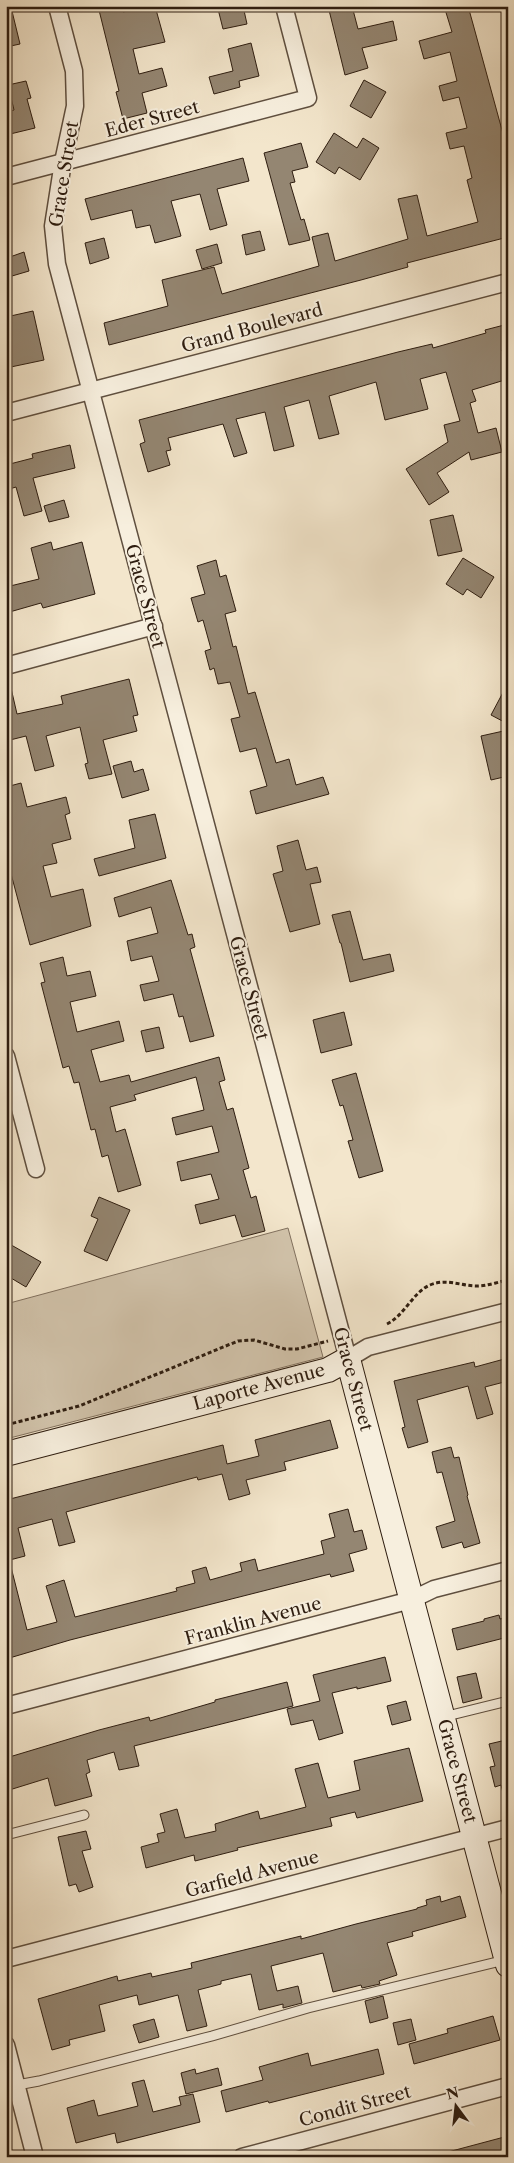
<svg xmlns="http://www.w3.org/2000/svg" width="514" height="2163" viewBox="0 0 514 2163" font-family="'Libre Caslon Text',serif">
<rect width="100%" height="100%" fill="#f3e6cc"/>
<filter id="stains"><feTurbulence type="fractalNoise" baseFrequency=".004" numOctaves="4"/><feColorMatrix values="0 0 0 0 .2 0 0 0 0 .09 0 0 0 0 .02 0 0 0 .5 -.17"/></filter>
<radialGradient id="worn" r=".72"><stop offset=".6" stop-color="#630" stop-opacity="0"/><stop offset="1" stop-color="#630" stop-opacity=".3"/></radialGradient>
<!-- green -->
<path fill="#d2c4ac" stroke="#80705e" d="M288,1228L323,1357L6,1439V1304Z"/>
<!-- building -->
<g fill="#948672" stroke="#2e1d10">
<path d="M98,6H122L123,12L155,6L165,42L133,49L139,74L162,68L167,86L142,93L147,113L123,119L116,92L119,91Z"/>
<path d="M228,6H243L247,24L223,29L218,9Z"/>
<path d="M328,6H352L358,29L393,21L397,40L362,48L368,68L345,75Z"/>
<path d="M444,6H468L473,24L508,152V158H504L508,175V237L407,263L408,267L361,280L109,345L104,323L168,306L162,280L214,267L222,294L319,266L312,237L328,233L335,261L408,239L398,199L417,195L427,236L478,222L467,180L472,178L464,146L450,149L446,133L467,128L459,97L443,101L439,86L457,81L450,52L424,59L419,41L452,32Z"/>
<path d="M6,7H11L20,44L6,47Z"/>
<path d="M251,43L259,76L239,81L240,87L214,94L209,77L233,71L228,49Z"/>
<path d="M364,80L386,92L371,118L350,106Z"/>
<path d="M26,81L31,98L27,99L35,128L6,135V112L14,110L8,85Z"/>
<path d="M334,133L357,148L363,138L379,148L360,180L339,167L335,174L316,162Z"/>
<path d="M301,143L308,167L292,171L295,182L290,183L301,220L304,219L310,240L289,245L264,153Z"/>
<path d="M243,158L249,181L217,189L227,225L210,230L200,194L171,201L181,236L155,243L150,225L136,228L132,210L91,220L85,199Z"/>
<path d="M260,231L265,250L246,255L242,235Z"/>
<path d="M104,238L109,258L90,264L85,243Z"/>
<path d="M217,244L222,263L202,269L196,250Z"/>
<path d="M24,252L29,271L12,276L7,258Z"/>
<path d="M33,311L44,360L6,368V317Z"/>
<path d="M508,324V348L502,350L508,367V379L472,390L476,401L470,403L478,433L496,428L502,452L471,460L469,452L437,473L449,492L429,505L406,469L448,442L444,425L460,421L446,372L420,379L428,409L385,420L376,382L329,396L339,434L319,439L309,400L284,407L294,446L274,451L265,412L236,419L247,453L234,457L223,424L168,438L171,450L166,451L170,465L148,472L140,444L145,442L139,420L398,352L432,344L433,348L486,333L485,330Z"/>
<path d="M70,445L75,468L33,478L42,511L24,516L16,487L6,490V465L33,458L32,454Z"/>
<path d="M64,500L69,517L49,522L44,506Z"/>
<path d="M453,515L462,551L438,556L430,520Z"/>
<path d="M51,542L53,550L82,542L95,594L43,608L41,603L6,613V587L39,579L31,548Z"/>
<path d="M463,558L494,577L481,598L467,589L463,595L446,584Z"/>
<path d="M216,560L220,577L226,575L236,611L225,614L233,647L236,646L248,694L255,692L276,763L289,759L296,785L323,777L329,794L256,814L250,791L267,786L256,748L240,752L231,719L240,717L230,682L218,684L214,668L210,670L205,651L211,649L203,620L198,622L191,598L205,594L197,566Z"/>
<path d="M129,679L138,715L133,716L137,731L103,740L112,774L89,779L85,764L88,763L80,727L46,736L54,766L35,771L26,736L6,741V689L11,688L17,714L63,704L61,696Z"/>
<path d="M508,683V724L491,715Z"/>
<path d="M508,730V776L491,780L481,736Z"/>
<path d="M131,761L134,772L143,769L149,790L122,798L113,766Z"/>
<path d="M21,783L27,807L66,797L70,813L65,815L71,839L52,844L57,863L43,866L51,897L83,889L91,926L30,945L6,855V787Z"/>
<path d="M155,814L166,858L99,876L94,859L135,848L129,820Z"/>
<path d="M298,840L306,870L317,867L321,882L310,884L320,924L290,932L273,874L283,871L277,846Z"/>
<path d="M171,880L188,935L192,934L195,947L190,949L214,1036L190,1042L183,1016L179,1017L173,994L144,1001L140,985L159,981L152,956L131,961L127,941L158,933L151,907L119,917L114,898Z"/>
<path d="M350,911L363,960L390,954L394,971L350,982L341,943H340L332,915Z"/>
<path d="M63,957L67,976L90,971L96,996L70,1002L77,1032L119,1021L124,1041L91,1050L100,1082L129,1075L131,1082L219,1057L225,1080L219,1082L227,1110L233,1108L249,1168L243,1170L251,1198L256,1196L265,1231L242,1237L235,1215L200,1224L195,1205L219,1199L211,1174L181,1181L177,1162L219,1152L212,1126L176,1135L172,1118L204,1110L196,1077L134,1095L136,1100L110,1107L116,1132L125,1129L141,1185L118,1192L108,1155L102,1157L95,1129L91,1130L79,1082L74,1083L69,1066L63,1068L41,983L45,982L40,963Z"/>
<path d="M344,1012L352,1045L321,1053L313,1020Z"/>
<path d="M159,1027L164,1048L146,1052L141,1031Z"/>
<path d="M356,1073L383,1171L359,1178L348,1141L353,1140L343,1105L340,1106L332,1080Z"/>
<path d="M99,1197L130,1210L107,1261L84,1251L98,1219L91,1216Z"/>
<path d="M6,1242L41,1262L26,1287L6,1275Z"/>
<path d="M508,1358V1381L485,1387L493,1414L477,1419L468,1386L417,1400L428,1442L408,1448L402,1428L405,1427L394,1381L474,1362L475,1367Z"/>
<path d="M330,1420L338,1448L284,1462L286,1470L246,1480L250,1494L229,1500L222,1474L198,1480L197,1477L66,1512L75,1542L59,1546L52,1519L18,1528L25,1556L6,1561V1500L223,1445L227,1464L259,1456L255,1440Z"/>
<path d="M451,1447L454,1458L459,1457L468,1495L467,1496L480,1543L464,1548L462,1542L442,1548L436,1527L455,1521L442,1472L437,1473L432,1452Z"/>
<path d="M348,1509L354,1532L362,1530L367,1549L349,1554L354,1571L331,1577L330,1574L70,1640L6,1659V1568L11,1567L27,1630L57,1622L46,1586L64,1580L75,1617L177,1591L176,1588L195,1583L192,1571L206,1567L210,1580L242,1571L240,1563L255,1559L258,1571L324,1554L321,1541L335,1537L329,1514Z"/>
<path d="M499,1615L500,1619L508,1617V1637L457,1650L452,1629L484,1621V1619Z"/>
<path d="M385,1657L391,1681L357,1689V1687L332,1693L343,1733L319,1740L313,1720L291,1725L287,1709L320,1701L313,1675Z"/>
<path d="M476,1673L482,1698L463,1703L457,1677Z"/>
<path d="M287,1682L293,1706L134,1746L139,1766L119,1770L114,1752L87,1760L90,1772L86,1774L92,1796L55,1806L48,1778L6,1791V1758L99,1730L149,1717L150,1721L215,1702V1700Z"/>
<path d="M406,1701L411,1720L392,1725L387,1706Z"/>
<path d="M506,1740L508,1748V1796L504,1797L501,1785L495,1787L490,1767L495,1766L489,1744Z"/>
<path d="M409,1748L423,1801L357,1818L355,1812L330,1818L332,1826L237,1848L238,1850L195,1861L194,1855L146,1868L141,1847L159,1842L157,1834L165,1832L160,1814L177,1809L185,1838L216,1831L215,1824L258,1811L260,1819L287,1812L306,1807L295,1769L318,1763L328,1798L360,1790L354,1761Z"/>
<path d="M86,1831L91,1849L82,1851L93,1887L79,1892L76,1884L69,1886L58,1837Z"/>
<path d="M440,1896L441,1902L460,1896L466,1917L412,1932L413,1936L387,1943L397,1975L379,1981L380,1984L362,1988L361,1985L333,1992L323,1953L271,1966L277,1991L298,1986L302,2003L283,2008V2004L259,2010L251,1974L221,1981V1984L198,1990L207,2026L187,2031L178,1995L139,2005L137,1995L99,2005L105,2031L69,2040L70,2045L52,2050L38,1999L117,1976L118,1981L151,1973L152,1977L192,1968L191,1963L301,1936V1939L356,1924L417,1909V1908L427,1905L426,1900Z"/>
<path d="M383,1996L388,2018L370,2023L365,2001Z"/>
<path d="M493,2016L500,2040L414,2064L409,2044L448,2033L447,2029Z"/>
<path d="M154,2019L159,2037L139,2043L133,2025Z"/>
<path d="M411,2019L416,2040L398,2045L393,2023Z"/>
<path d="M378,2049L384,2074L269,2103L268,2101L226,2112L221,2091L263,2080L259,2067L308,2053L311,2066Z"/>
<path d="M218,2068L222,2085L186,2094L181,2073L195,2069L196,2074Z"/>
<path d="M144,2080L153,2112L181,2105L179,2097L193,2094L200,2122L117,2143L115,2133L76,2143L67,2108L94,2100L98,2116L138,2106L132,2083Z"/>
<path d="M508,2136V2157H449L448,2152Z"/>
</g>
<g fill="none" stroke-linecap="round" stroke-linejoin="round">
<defs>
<g id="lane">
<path d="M443,1717L508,1701"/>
<path d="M6,1835L84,1815"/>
<path d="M6,2087L39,2081L212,2036L308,2008L505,1960"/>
</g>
<g id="street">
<path d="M57,6L74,71L75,106L63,162L53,226L57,264L348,1359L368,1347L508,1311"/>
<path d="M6,177L308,98L284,6"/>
<path d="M6,413L508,282"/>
<path d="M6,666L154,626"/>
<path d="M6,1056L36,1169"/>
<path d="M6,1706L411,1600L434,1589L508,1570"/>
<path d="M6,1959L508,1828"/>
<path d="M6,2045L35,2157"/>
<path d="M242,2157L508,2086"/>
</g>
<path id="secondary" d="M6,1454L328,1370L348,1359L508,1965"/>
</defs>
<!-- lane casing -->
<use href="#lane" stroke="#5f4f3f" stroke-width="11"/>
<!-- street casing -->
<use href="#street" stroke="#5f4f3f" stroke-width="19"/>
<!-- secondary casing -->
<use href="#secondary" stroke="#2e1d10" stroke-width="26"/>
<!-- path -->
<g stroke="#2e1d10" stroke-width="3" stroke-dasharray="4 2.5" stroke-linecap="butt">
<path d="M387,1324C405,1315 413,1292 430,1285C446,1278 461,1286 477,1286C487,1286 498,1282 508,1280"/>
<path d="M6,1425L79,1406L238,1341L254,1340L285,1349H297L328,1341"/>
</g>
<!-- lane -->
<use href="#lane" stroke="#f7efde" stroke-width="9"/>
<!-- street -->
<use href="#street" stroke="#f7efde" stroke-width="16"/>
<!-- secondary -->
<use href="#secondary" stroke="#f7efde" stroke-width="24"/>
</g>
<g text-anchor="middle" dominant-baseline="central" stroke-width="4" stroke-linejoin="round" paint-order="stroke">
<!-- street labels -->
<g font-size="18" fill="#2e1d10" stroke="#f7efde">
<text transform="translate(152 119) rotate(-15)">Eder Street</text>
<text transform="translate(64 174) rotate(-81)">Grace Street</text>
<text transform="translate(252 328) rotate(-15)">Grand Boulevard</text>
<text transform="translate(145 596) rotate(75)">Grace Street</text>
<text transform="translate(249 988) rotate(75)">Grace Street</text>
<text transform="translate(353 1379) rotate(75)">Grace Street</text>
<text transform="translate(259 1387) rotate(-15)">Laporte Avenue</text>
<text transform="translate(253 1621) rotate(-15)">Franklin Avenue</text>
<text transform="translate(457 1771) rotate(75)">Grace Street</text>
<text transform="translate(252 1874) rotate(-15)">Garfield Avenue</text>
<text transform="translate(355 2106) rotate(-15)">Condit Street</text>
</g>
</g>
<!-- margin -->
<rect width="514" height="2163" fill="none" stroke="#f3e6cc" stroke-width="25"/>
<rect x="8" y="8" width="499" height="2148" fill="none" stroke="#2e1d10" stroke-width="2.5"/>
<rect x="12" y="12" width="489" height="2138" fill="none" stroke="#2e1d10"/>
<!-- north arrow -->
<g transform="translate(456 2106) rotate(345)" stroke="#f7efde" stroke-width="4" paint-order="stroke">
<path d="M0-4L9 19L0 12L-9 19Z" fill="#2e1d10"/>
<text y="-8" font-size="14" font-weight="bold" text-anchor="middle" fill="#2e1d10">N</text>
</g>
<rect width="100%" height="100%" filter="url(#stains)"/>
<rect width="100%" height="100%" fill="url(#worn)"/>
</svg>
